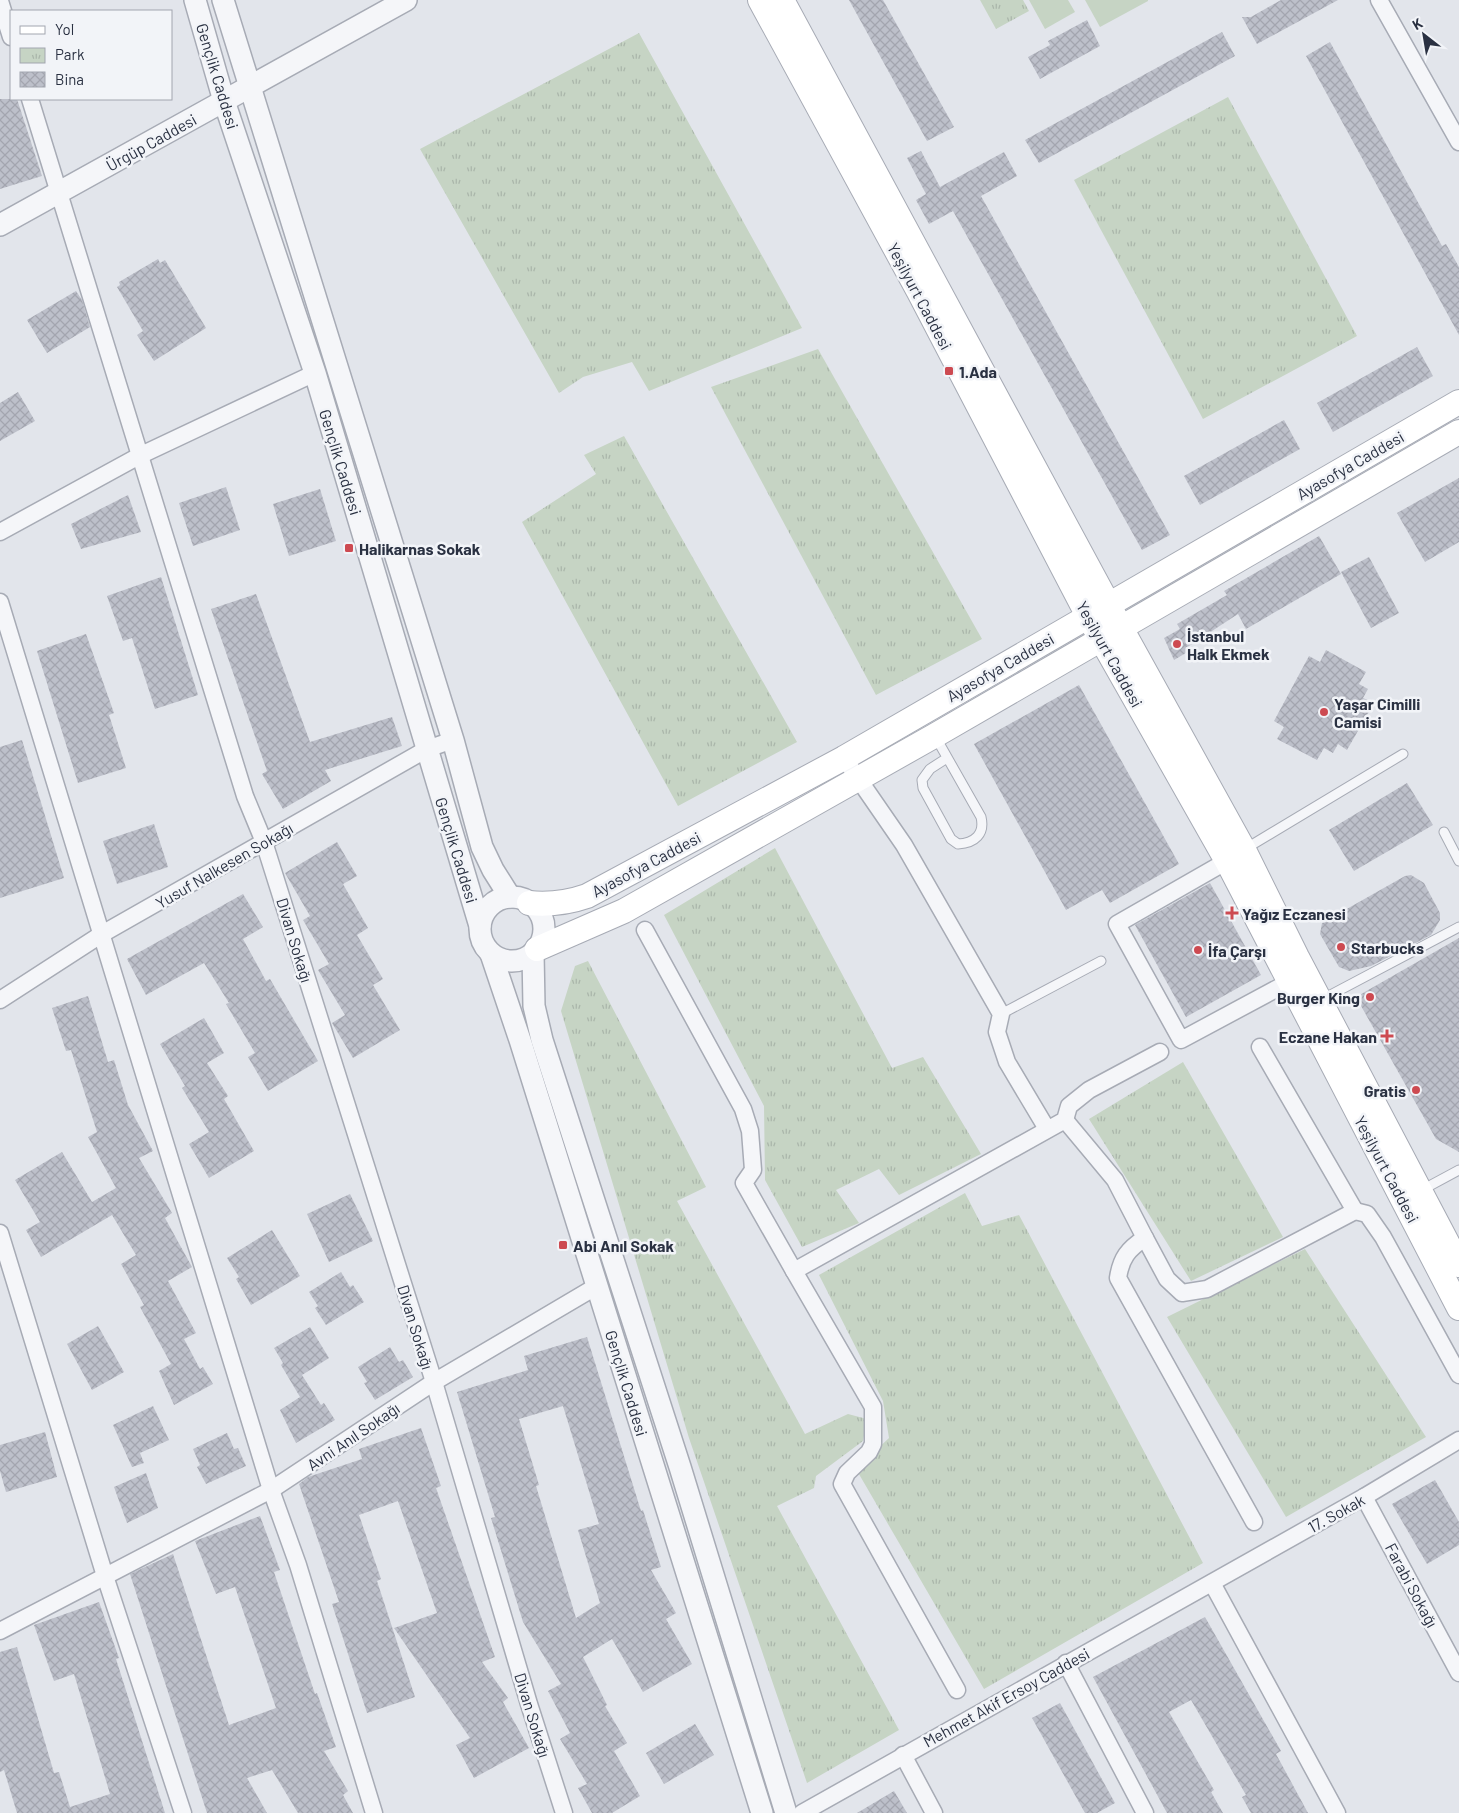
<svg xmlns="http://www.w3.org/2000/svg" width="1459" height="1813" viewBox="0 0 1459 1813" font-family="Barlow,sans-serif">
<defs>
<pattern id="park-tufts" width="24" height="20" patternUnits="userSpaceOnUse" patternTransform="scale(1.25)"><rect width="24" height="20" fill="#c6d4c4"/><path d="M3 7l-1-3M5 7V3M7 7l1-3M15 17l-1-3M17 17v-4M19 17l1-3" fill="none" stroke="#aab6aa"/></pattern>
<pattern id="building-cross-hatch" width="8" height="8" patternUnits="userSpaceOnUse" patternTransform="scale(1.25)"><rect width="8" height="8" fill="#bdc0ca"/><path d="M0 0l8 8M0 8l8-8" fill="none" stroke="#a3a5af"/></pattern>
</defs>
<rect width="100%" height="100%" fill="#e2e5eb"/>
<!-- green -->
<g fill="#c6d4c4">
<path d="M1029,0H1068L1075,12L1045,29Z"/>
<path d="M1085,0H1148V1L1100,27Z"/>
</g>
<!-- park -->
<g fill="url(#park-tufts)">
<path d="M980,0H1023L1029,11L996,29Z"/>
<path d="M639,33L802,328L649,391L632,362L583,377L559,393L420,149Z"/>
<path d="M1228,97L1357,336L1203,419L1074,180Z"/>
<path d="M818,349L982,639L876,695L711,387Z"/>
<path d="M624,436L797,742L678,806L522,522L596,474L584,455Z"/>
<path d="M775,848L892,1068L923,1057L981,1154L899,1195L879,1169L836,1190L859,1223L802,1247L765,1180L764,1106L664,915Z"/>
<path d="M588,961L706,1187L677,1201L805,1434L848,1414L867,1419L863,1441L816,1476L814,1488L777,1506L899,1730L807,1783L689,1438L561,1011L575,966Z"/>
<path d="M1183,1062L1283,1237L1191,1281L1089,1119Z"/>
<path d="M965,1193L982,1226L1019,1215L1203,1563L984,1689L856,1469L889,1438L883,1401L819,1275Z"/>
<path d="M1305,1249L1426,1437L1286,1517L1167,1317Z"/>
</g>
<!-- building -->
<g fill="url(#building-cross-hatch)" fill-rule="evenodd">
<path d="M849,0H883L954,127L927,141Z"/>
<path d="M1281,0H1338L1257,44L1242,17H1251Z"/>
<path d="M1087,20L1100,46L1040,79L1028,57L1050,45L1048,41Z"/>
<path d="M1222,32L1235,56L1039,163L1025,140Z"/>
<path d="M1330,42L1442,246L1446,244L1459,267V335L1306,56Z"/>
<path d="M0,99H17L42,176L0,189Z"/>
<path d="M921,151L940,187L1004,152L1017,176L981,196L1170,535L1142,550L953,211L929,224L916,200L926,194L907,158Z"/>
<path d="M158,259L160,263L165,260L206,328L154,361L137,335L143,331L117,287L120,285L119,282Z"/>
<path d="M76,291L82,300L90,327L47,353L27,320Z"/>
<path d="M1417,347L1433,376L1333,432L1317,403Z"/>
<path d="M18,392L35,421L0,441V403Z"/>
<path d="M1284,420L1300,449L1200,505L1184,476Z"/>
<path d="M1459,478V542L1425,562L1397,513Z"/>
<path d="M226,487L240,530L193,546L179,503Z"/>
<path d="M320,489L336,541L289,556L273,504Z"/>
<path d="M128,495L141,532L81,549L71,524Z"/>
<path d="M1319,536L1341,574L1246,629L1238,614L1189,646L1191,650L1174,660L1164,638L1180,629L1177,624L1227,595L1224,591Z"/>
<path d="M1369,557L1399,613L1371,628L1341,572Z"/>
<path d="M161,577L198,695L155,709L132,638L123,641L107,596Z"/>
<path d="M256,594L310,742L392,717L402,746L325,770L331,781L283,809L262,774L267,771L211,609Z"/>
<path d="M86,634L114,713L109,715L126,768L78,783L37,651Z"/>
<path d="M1326,650L1366,672L1359,684L1368,689L1363,698L1374,703L1347,750L1338,744L1333,753L1324,748L1317,760L1277,739L1284,727L1274,721L1309,656L1320,662Z"/>
<path d="M1079,685L1179,864L1110,903L1102,890L1066,910L974,744Z"/>
<path d="M22,740L64,878L0,898V747Z"/>
<path d="M1407,783L1433,825L1354,871L1329,830Z"/>
<path d="M154,824L168,867L117,884L103,841Z"/>
<path d="M337,842L357,876L343,884L368,928L357,935L383,979L373,985L400,1030L353,1058L332,1023L345,1015L318,970L329,964L303,920L310,916L285,873Z"/>
<path d="M1411,875L1424,883L1440,913V920L1431,935L1371,966L1349,971L1339,967L1320,934L1322,923L1405,876Z"/>
<path d="M1210,883L1261,975L1186,1017L1135,925Z"/>
<path d="M243,894L263,927L243,939L266,981L270,979L318,1061L268,1091L248,1057L255,1053L226,1004L229,1003L204,963L146,995L127,959Z"/>
<path d="M1459,938V1152L1436,1139L1356,997Z"/>
<path d="M88,996L108,1062L114,1060L128,1105L153,1151L139,1158L172,1213L165,1218L192,1267L168,1281L196,1333L184,1339L200,1369L203,1367L213,1384L174,1405L159,1371L171,1364L140,1307L144,1305L121,1264L136,1255L112,1215L41,1257L26,1230L40,1222L15,1180L62,1152L92,1202L116,1188L88,1137L97,1132L71,1050L66,1051L52,1008Z"/>
<path d="M204,1018L224,1053L207,1063L228,1096L224,1099L254,1151L209,1178L189,1144L209,1132L182,1088L185,1086L160,1044Z"/>
<path d="M350,1194L373,1241L329,1262L307,1214Z"/>
<path d="M272,1230L300,1276L251,1305L236,1279L239,1277L227,1258Z"/>
<path d="M341,1272L350,1287L353,1285L364,1302L326,1325L315,1308L318,1306L309,1292Z"/>
<path d="M98,1326L124,1372L92,1390L67,1344Z"/>
<path d="M310,1327L329,1358L302,1375L321,1405L324,1403L335,1420L296,1443L280,1410L300,1397L281,1365L283,1363L274,1348Z"/>
<path d="M587,1337L641,1511L643,1510L661,1567L651,1570L676,1613L666,1619L692,1664L643,1692L612,1639L583,1657L607,1705L605,1706L627,1743L614,1751L640,1796L612,1813H592L578,1788L587,1784L560,1739L570,1733L548,1691L561,1684L523,1622L491,1518L495,1517L457,1392L528,1370L524,1356ZM563,1406L599,1524L578,1530L600,1603L576,1618L536,1486L539,1485L519,1419Z"/>
<path d="M390,1347L399,1362L403,1360L413,1377L375,1400L364,1383L367,1382L358,1367Z"/>
<path d="M153,1406L169,1440L140,1453L144,1463L132,1467L113,1425Z"/>
<path d="M421,1428L441,1486L436,1488L495,1657L482,1662L508,1698L503,1702L529,1748L474,1778L456,1745L470,1738L394,1628L437,1613L398,1501L359,1515L381,1579L377,1581L415,1697L367,1713L332,1604L339,1602L299,1484L308,1477L362,1459L359,1449Z"/>
<path d="M45,1432L57,1477L6,1492L0,1471V1445Z"/>
<path d="M227,1433L234,1449L238,1448L246,1466L206,1484L197,1467L200,1465L193,1449Z"/>
<path d="M146,1473L158,1508L127,1523L114,1487Z"/>
<path d="M1435,1480L1459,1522V1545L1427,1564L1392,1504Z"/>
<path d="M260,1516L280,1570L274,1572L315,1694L317,1693L336,1747L324,1751L348,1791L343,1795L353,1813H298L272,1770L247,1778L267,1813H207L130,1574L173,1554L229,1725L276,1708L235,1587L216,1594L195,1541Z"/>
<path d="M99,1602L119,1658L116,1659L165,1813H17L4,1770L0,1772V1652L17,1647L54,1773L59,1772L70,1807L110,1794L74,1674L54,1681L34,1625Z"/>
<path d="M1205,1617L1281,1751L1276,1754L1308,1813H1251L1242,1797L1246,1795L1191,1700L1169,1712L1214,1790L1211,1792L1223,1813H1167L1093,1677Z"/>
<path d="M1060,1703L1115,1803L1097,1813H1085L1032,1718Z"/>
<path d="M695,1724L714,1755L664,1784L646,1753Z"/>
<path d="M894,1791L907,1813H857Z"/>
</g>
<g fill="none" stroke-linecap="round" stroke-linejoin="round">
<defs>
<g id="service">
<path d="M935,736L981,817C985,834 975,843 958,844L951,839L923,788L922,780L930,769L947,758"/>
<path d="M1444,832L1459,861"/>
<path d="M1245,849L1403,754"/>
<path d="M1321,1000L1459,927"/>
<path d="M1001,1014L1101,961"/>
<path d="M1420,1191L1459,1170"/>
</g>
<g id="minor">
<path d="M1379,0L1459,142"/>
<path d="M0,1L11,37"/>
<path d="M30,99L245,796L264,842L434,1382L529,1704L564,1813"/>
<path d="M0,532L139,456L315,373"/>
<path d="M0,602L271,1490L298,1565L374,1813"/>
<path d="M844,758L904,845L1001,1014L997,1032L1007,1062L1047,1129"/>
<path d="M1227,861L1117,924L1181,1040L1289,982"/>
<path d="M645,930L743,1109L750,1131L753,1170L744,1183L794,1271"/>
<path d="M0,1000L102,934L427,749L453,740"/>
<path d="M1065,1120L1115,1180L1145,1238C1128,1249 1121,1258 1118,1278L1254,1522"/>
<path d="M1355,1211L1367,1214L1383,1237L1459,1375"/>
<path d="M0,1233L105,1576L183,1813"/>
<path d="M1145,1238L1167,1279L1182,1293L1207,1289L1355,1211L1260,1047"/>
<path d="M1364,1497L1459,1673"/>
<path d="M1212,1583L1337,1813"/>
<path d="M0,1631L271,1490L434,1382L597,1286"/>
<path d="M1066,1663L1145,1813"/>
<path d="M957,1690L842,1484L847,1473L869,1452L873,1444V1407L794,1271L1065,1120L1069,1106L1089,1090L1160,1052"/>
<path d="M903,1755L934,1813"/>
<path d="M802,1813L1364,1497L1459,1440"/>
</g>
<g id="tertiary">
<path d="M195,0L224,101L315,373L480,926"/>
<path d="M223,0L453,740L482,847L493,870L510,897"/>
<path d="M0,225L406,0"/>
<circle cx="512" cy="929" r="32"/>
<path d="M533,953L534,1006L542,1040L680,1467L786,1813"/>
<path d="M491,954L520,1040L762,1813"/>
</g>
<g id="secondary">
<path d="M760,0L919,292L1088,616L1227,861L1459,1308"/>
<path d="M782,0L1121,628L1244,850L1297,957L1459,1265"/>
<path d="M529,903C550,905 567,903 587,896L844,758L1459,402"/>
<path d="M537,949L624,911L934,736L1459,432"/>
</g>
</defs>
<!-- service casing -->
<use href="#service" stroke="#a7abb5" stroke-width="11"/>
<!-- minor casing -->
<use href="#minor" stroke="#a7abb5" stroke-width="19"/>
<!-- tertiary casing -->
<use href="#tertiary" stroke="#a7abb5" stroke-width="24"/>
<!-- secondary casing -->
<use href="#secondary" stroke="#a7abb5" stroke-width="26"/>
<!-- service -->
<use href="#service" stroke="#f5f6f9" stroke-width="9"/>
<!-- minor -->
<use href="#minor" stroke="#f5f6f9" stroke-width="16"/>
<!-- tertiary -->
<use href="#tertiary" stroke="#f5f6f9" stroke-width="21"/>
<!-- secondary -->
<use href="#secondary" stroke="#fff" stroke-width="24"/>
</g>
<!-- markers -->
<g fill="#cd4a51" stroke="#f2f4f8" stroke-width="2">
<rect x="944" y="366" width="10" height="10" rx="2.5"/>
<rect x="344" y="543" width="10" height="10" rx="2.5"/>
<circle cx="1177" cy="644" r="5"/>
<circle cx="1324" cy="712" r="5"/>
<path d="M1229.5 905.5h5v5h5v5h-5v5h-5v-5h-5v-5h5z"/>
<circle cx="1341" cy="947" r="5"/>
<circle cx="1198" cy="950" r="5"/>
<circle cx="1370" cy="997" r="5"/>
<path d="M1384.5 1028.5h5v5h5v5h-5v5h-5v-5h-5v-5h5z"/>
<circle cx="1416" cy="1090" r="5"/>
<rect x="558" y="1240" width="10" height="10" rx="2.5"/>
</g>
<g text-anchor="middle" dominant-baseline="central" stroke-width="5" stroke-linejoin="round" paint-order="stroke">
<!-- street labels -->
<g font-size="16" fill="#2a3142" stroke="#f2f4f8">
<text transform="translate(218 76) rotate(73)">Gençlik Caddesi</text>
<text transform="translate(151 142) rotate(-29)">Ürgüp Caddesi</text>
<text transform="translate(920 296) rotate(62)">Yeşilyurt Caddesi</text>
<text transform="translate(341 462) rotate(73)">Gençlik Caddesi</text>
<text transform="translate(1350 465) rotate(-30)">Ayasofya Caddesi</text>
<text transform="translate(1110 654) rotate(61)">Yeşilyurt Caddesi</text>
<text transform="translate(1000 667) rotate(-30)">Ayasofya Caddesi</text>
<text transform="translate(457 850) rotate(73)">Gençlik Caddesi</text>
<text transform="translate(646 864) rotate(-28)">Ayasofya Caddesi</text>
<text transform="translate(224 865) rotate(-30)">Yusuf Nalkesen Sokağı</text>
<text transform="translate(295 940) rotate(73)">Divan Sokağı</text>
<text transform="translate(1387 1169) rotate(62)">Yeşilyurt Caddesi</text>
<text transform="translate(416 1327) rotate(73)">Divan Sokağı</text>
<text transform="translate(627 1383) rotate(73)">Gençlik Caddesi</text>
<text transform="translate(353 1436) rotate(-34)">Avni Anıl Sokağı</text>
<text transform="translate(1336 1513) rotate(-29)">17. Sokak</text>
<text transform="translate(1412 1585) rotate(62)">Farabi Sokağı</text>
<text transform="translate(1006 1697) rotate(-29)">Mehmet Akif Ersoy Caddesi</text>
<text transform="translate(533 1715) rotate(73)">Divan Sokağı</text>
</g>
<!-- poi labels -->
<g font-size="16" font-weight="bold" fill="#2a3142" stroke="#f2f4f8" text-anchor="start">
<text x="959" y="371">1.Ada</text>
<text x="359" y="548">Halikarnas Sokak</text>
<text x="1187" y="635">İstanbul<tspan x="1187" dy="18">Halk Ekmek</tspan></text>
<text x="1334" y="703">Yaşar Cimilli<tspan x="1334" dy="18">Camisi</tspan></text>
<text x="1242" y="913">Yağız Eczanesi</text>
<text x="1351" y="947">Starbucks</text>
<text x="1208" y="950">İfa Çarşı</text>
<text x="1360" y="997" text-anchor="end">Burger King</text>
<text x="1377" y="1036" text-anchor="end">Eczane Hakan</text>
<text x="1406" y="1090" text-anchor="end">Gratis</text>
<text x="573" y="1245">Abi Anıl Sokak</text>
</g>
</g>
<!-- legend -->
<rect x="10" y="10" width="162" height="90" fill="#f2f4f8" stroke="#a2a6af"/>
<rect x="20" y="26" width="25" height="8" fill="#ffffff" stroke="#a2a6af"/>
<text x="55" y="35" font-size="15" fill="#2a3142">Yol</text>
<rect x="20" y="48" width="25" height="15" fill="url(#park-tufts)" stroke="#a2a6af"/>
<text x="55" y="60" font-size="15" fill="#2a3142">Park</text>
<rect x="20" y="72" width="25" height="15" fill="url(#building-cross-hatch)" stroke="#a2a6af"/>
<text x="55" y="85" font-size="15" fill="#2a3142">Bina</text>
<!-- north arrow -->
<g transform="translate(1424 35) rotate(329)" stroke="#f2f4f8" stroke-width="4" paint-order="stroke">
<path d="M0-4L9 19L0 12L-9 19Z" fill="#2a3142"/>
<text y="-8" font-size="14" font-weight="bold" text-anchor="middle" fill="#2a3142">K</text>
</g>
</svg>
